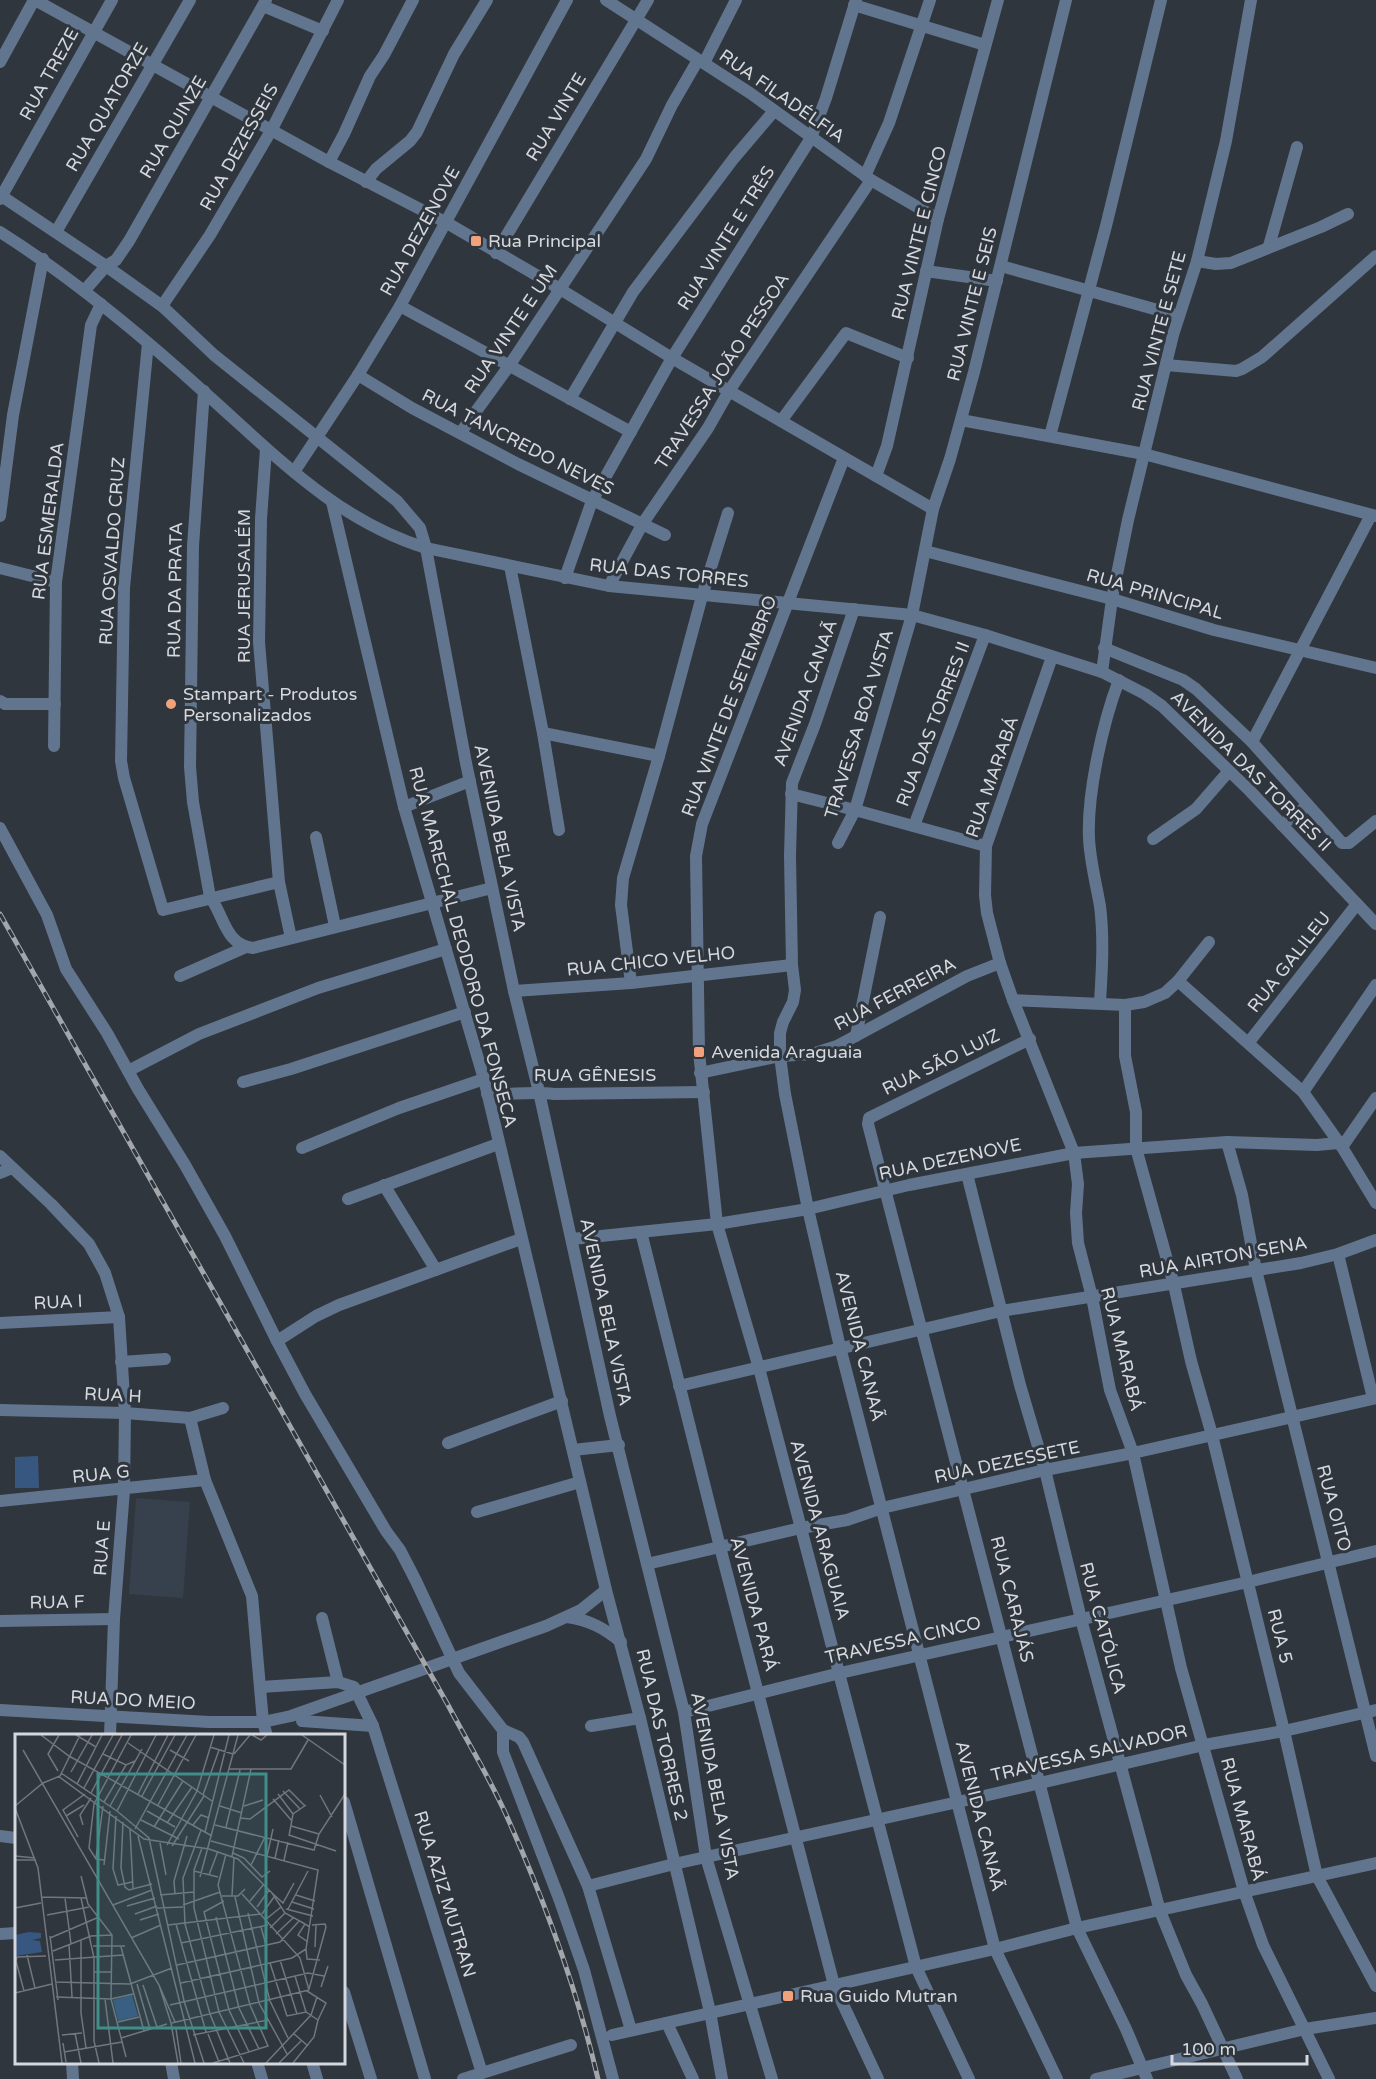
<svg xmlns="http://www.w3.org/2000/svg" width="1376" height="2079" viewBox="0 0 1376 2079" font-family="'Varela Round',sans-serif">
<rect width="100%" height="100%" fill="#30363d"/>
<!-- built -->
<path fill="#37404d" d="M136,1498L190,1502L183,1598L129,1594Z"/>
<!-- garden -->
<path fill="#385780" d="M38,1456L39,1488H15V1457Z"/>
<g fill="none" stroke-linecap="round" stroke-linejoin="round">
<!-- minor -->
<g stroke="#62758f" stroke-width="12">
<path d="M35,0L329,162L447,223L560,289L672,358L933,509"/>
<path d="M606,0L750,93L871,180L938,219"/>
<path d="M854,5L985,45"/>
<path d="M263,6L323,31"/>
<path d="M0,62L34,0"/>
<path d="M704,63L736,0"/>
<path d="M329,162L344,134L370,76L384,55L413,0"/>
<path d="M865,176L889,123L930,0"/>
<path d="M366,182L376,169L410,141L417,132L454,54L487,0"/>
<path d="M0,195L106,266L162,306L214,355L397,501L420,528L426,548L466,763L514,991L539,1092L610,1416L684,1712L706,1857L772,2079"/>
<path d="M0,199L112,0"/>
<path d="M0,232C73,278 140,334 204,392C273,453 335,520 426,548L609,586L912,615L985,635L1102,672L1145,694L1162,706L1250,791L1376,924"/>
<path d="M56,232L190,0"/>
<path d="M1269,246L1297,147"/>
<path d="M496,253L648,0"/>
<path d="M1197,261L1216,264L1231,263L1321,227L1348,214"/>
<path d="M1001,266L1179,316"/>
<path d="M926,271L997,281"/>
<path d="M85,290L106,266L116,260L129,241L266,0"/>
<path d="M162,306L210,235L272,129L338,0"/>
<path d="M400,306L631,432"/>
<path d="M148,343L124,588L121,761L124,778L163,910L279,882"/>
<path d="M1166,365L1236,371L1242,369L1262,357L1376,256"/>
<path d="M358,375L412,408L518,464L665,535"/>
<path d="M204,391L193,546L190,767L193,802L210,897C224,915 225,945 253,948L492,888"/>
<path d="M570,399L633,292L734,158L774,111"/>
<path d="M961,420L1144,454L1376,516"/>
<path d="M781,421L846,333L908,358"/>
<path d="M461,432L509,366L646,159L672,105L698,60"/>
<path d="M1050,436L1106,226L1161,0"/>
<path d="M266,449L261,519L259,642L279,882L291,938"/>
<path d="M844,458L702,824L696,856L699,1052L717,1224L759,1368L916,1967L969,2079"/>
<path d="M294,472L358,375L400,306L567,0"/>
<path d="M876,476L887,446L938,219L998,0"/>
<path d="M332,502L404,807L484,1079L606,1590L640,1718L710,2012L722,2079"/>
<path d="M0,516L13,415L43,259"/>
<path d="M925,551L1112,599L1214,630L1376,668"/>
<path d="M510,566L543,733L559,830"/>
<path d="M0,568L56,582"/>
<path d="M565,578L592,501L672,358L811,138L826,98L856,0"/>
<path d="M609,586L643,523L708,428L729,391L871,180"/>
<path d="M854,609L815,724L792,783L790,856L792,965L795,990L793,1002L783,1022L780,1033V1056L785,1094L808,1209L840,1347L995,1949L1057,2079"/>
<path d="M1104,648L1183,680L1196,689L1252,742L1342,843H1349L1376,821"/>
<path d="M1052,657L986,846L985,895L987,913L1000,963L1013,1000L1074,1153L1078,1184L1076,1213L1078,1243L1092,1297L1110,1390L1133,1453L1181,1668L1244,1891L1263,1945L1329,2079"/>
<path d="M1102,672L1112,599L1128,520L1173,335L1197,261L1226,141L1251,0"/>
<path d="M0,701L5,704H55"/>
<path d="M543,733L659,756"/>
<path d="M1252,742L1371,515"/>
<path d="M54,746L56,582L91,325L101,304"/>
<path d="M791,794L855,810L986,846"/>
<path d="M404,807L470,781"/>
<path d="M1282,825L1308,805"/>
<path d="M914,826L985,635"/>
<path d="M0,828L47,915L66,969L107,1033L138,1089L185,1165L225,1236L277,1341L305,1394L386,1531L400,1550L416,1581L459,1673L503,1730V1752L560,1901L584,1970L613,2079"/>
<path d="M316,837L335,926"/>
<path d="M1153,839L1196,809L1229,771"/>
<path d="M838,843L855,810L912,615L933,509L950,459L974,372L1066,0"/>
<path d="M180,976L246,947"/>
<path d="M1178,981L1303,1092L1342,1147L1376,1203"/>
<path d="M631,983L621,905L623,878L659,756L702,596L728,513"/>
<path d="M514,991L631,983L792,965"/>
<path d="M1013,1000L1125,1005L1144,1002L1165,993L1178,981L1209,942"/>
<path d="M1100,1002C1102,970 1104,938 1100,906C1096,883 1090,861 1089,838C1087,793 1103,722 1119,680"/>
<path d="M1125,1005V1056L1136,1112V1148L1174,1285L1191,1361L1212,1435L1284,1731L1317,1876L1376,1986"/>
<path d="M856,1036L880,917"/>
<path d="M1030,1039L869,1118L868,1124L1077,1928L1126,2029L1147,2079"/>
<path d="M1249,1042L1357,904"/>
<path d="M128,1071L199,1034L318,988L446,949"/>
<path d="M700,1073L780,1056L812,1054L837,1046L967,976L1000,963"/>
<path d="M243,1082L291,1069L465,1012"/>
<path d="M1303,1092L1376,985"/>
<path d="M487,1094C510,1095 532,1091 554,1094L704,1092"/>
<path d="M1227,1142L1242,1195L1256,1270L1376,1756"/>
<path d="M1342,1147L1376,1098"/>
<path d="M302,1148L399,1108L484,1079"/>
<path d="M0,1156L51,1204L89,1244L105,1273L119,1317L125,1413L124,1490L114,1619L110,1736"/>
<path d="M0,1173L12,1168"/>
<path d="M967,1174L1020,1385L1045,1470L1081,1619L1160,1911L1186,1975L1202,2004L1237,2079"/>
<path d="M384,1185L436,1270"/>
<path d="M348,1199L498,1144"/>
<path d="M641,1232L720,1547L834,1985L878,2079"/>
<path d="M572,1239L717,1224L808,1209L909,1185L1074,1153L1227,1142L1317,1145L1338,1143"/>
<path d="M1338,1254L1373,1398"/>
<path d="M0,1323L119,1317"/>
<path d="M277,1341L316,1316L339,1305L521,1239"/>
<path d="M121,1362L165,1359"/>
<path d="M679,1386L1001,1311L1301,1263L1338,1254L1376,1240"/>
<path d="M0,1410L125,1413L190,1418L223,1408"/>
<path d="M190,1418L205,1480L252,1596L263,1722L267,1736"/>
<path d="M448,1443L562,1401"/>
<path d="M573,1450L619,1445"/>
<path d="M0,1501L205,1480"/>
<path d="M477,1512L580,1482"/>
<path d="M647,1564L801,1528L847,1520L882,1508L1045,1470L1133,1453L1376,1398"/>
<path d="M567,1617C589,1620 604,1628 621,1642"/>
<path d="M322,1618L338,1682"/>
<path d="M0,1621L114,1619"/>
<path d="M261,1687L338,1682L354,1687L373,1726L482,2073"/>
<path d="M0,1710L209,1722H263L291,1716L546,1626L581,1610L606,1590"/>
<path d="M684,1712L840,1673L1248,1582L1376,1551"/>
<path d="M302,1721L373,1726"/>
<path d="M591,1726L640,1718"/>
<path d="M503,1730L519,1737L523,1742L588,1886L631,2030"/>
<path d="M344,1802L425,2079"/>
<path d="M0,1836L16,1838"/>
<path d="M588,1886L674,1864L958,1802L1204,1745L1284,1731L1376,1710"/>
<path d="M0,1934L16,1933"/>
<path d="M344,1992L371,2079"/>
<path d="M667,2023L693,2079"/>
<path d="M612,2035L995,1949L1077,1928L1376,1863"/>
<path d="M72,2062L73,2079"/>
<path d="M171,2062L174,2079"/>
<path d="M257,2062L262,2079"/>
<path d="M312,2062L317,2079"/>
<path d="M463,2079L571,2045"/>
<path d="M1096,2079L1305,2029L1376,2018"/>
</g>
<defs>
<path id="rail" d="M0,914L448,1705C468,1743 491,1780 508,1819C546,1904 577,1989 598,2079"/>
</defs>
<!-- rail casing -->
<use href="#rail" stroke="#a3a7ac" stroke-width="5"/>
<!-- rail -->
<use href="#rail" stroke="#30363d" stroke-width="3" stroke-dasharray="9" stroke-linecap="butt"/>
</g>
<!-- markers -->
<g fill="#f1a17c" stroke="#30363d" stroke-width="2">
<rect x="470" y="235" width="12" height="12" rx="3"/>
<circle cx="171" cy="704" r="6"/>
<rect x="693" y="1046" width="12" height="12" rx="3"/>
<rect x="782" y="1990" width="12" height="12" rx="3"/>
</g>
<g text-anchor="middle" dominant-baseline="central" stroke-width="6" stroke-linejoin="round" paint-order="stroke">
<!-- street labels -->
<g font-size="18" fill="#d5d8dd" stroke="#30363d">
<text transform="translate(49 74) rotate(-61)">RUA TREZE</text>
<text transform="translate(782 96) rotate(35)">RUA FILADÉLFIA</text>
<text transform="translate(107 107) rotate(-60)">RUA QUATORZE</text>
<text transform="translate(556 117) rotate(-59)">RUA VINTE</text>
<text transform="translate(173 127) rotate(-60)">RUA QUINZE</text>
<text transform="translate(239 147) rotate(-61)">RUA DEZESSEIS</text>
<text transform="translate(420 231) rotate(-61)">RUA DEZENOVE</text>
<text transform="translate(919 233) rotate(-76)">RUA VINTE E CINCO</text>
<text transform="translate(726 238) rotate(-58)">RUA VINTE E TRÊS</text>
<text transform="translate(972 304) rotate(-76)">RUA VINTE E SEIS</text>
<text transform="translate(511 329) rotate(-56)">RUA VINTE E UM</text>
<text transform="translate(1159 331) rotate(-75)">RUA VINTE E SETE</text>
<text transform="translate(722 371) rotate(-57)">TRAVESSA JOÃO PESSOA</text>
<text transform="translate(518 442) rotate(27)">RUA TANCREDO NEVES</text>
<text transform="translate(48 521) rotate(-83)">RUA ESMERALDA</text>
<text transform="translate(112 551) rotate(-86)">RUA OSVALDO CRUZ</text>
<text transform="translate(669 573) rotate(6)">RUA DAS TORRES</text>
<text transform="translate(244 586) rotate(-90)">RUA JERUSALÉM</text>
<text transform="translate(175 590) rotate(-89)">RUA DA PRATA</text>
<text transform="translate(1155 594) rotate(16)">RUA PRINCIPAL</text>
<text transform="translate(805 693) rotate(-70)">AVENIDA CANAÃ</text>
<text transform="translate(729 706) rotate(-69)">RUA VINTE DE SETEMBRO</text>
<text transform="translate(859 724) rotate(-73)">TRAVESSA BOA VISTA</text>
<text transform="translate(933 724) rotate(-69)">RUA DAS TORRES II</text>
<text transform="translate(1251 771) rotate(45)">AVENIDA DAS TORRES II</text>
<text transform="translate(992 777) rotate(-71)">RUA MARABÁ</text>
<text transform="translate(500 838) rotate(78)">AVENIDA BELA VISTA</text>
<text transform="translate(463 947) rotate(75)">RUA MARECHAL DEODORO DA FONSECA</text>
<text transform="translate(651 961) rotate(-6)">RUA CHICO VELHO</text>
<text transform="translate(1289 962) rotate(-52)">RUA GALILEU</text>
<text transform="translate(895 994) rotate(-28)">RUA FERREIRA</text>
<text transform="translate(941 1062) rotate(-26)">RUA SÃO LUIZ</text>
<text x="595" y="1075">RUA GÊNESIS</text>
<text transform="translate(950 1159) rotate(-12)">RUA DEZENOVE</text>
<text transform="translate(1223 1257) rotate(-10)">RUA AIRTON SENA</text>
<text transform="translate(58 1302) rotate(-3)">RUA I</text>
<text transform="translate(606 1312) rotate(78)">AVENIDA BELA VISTA</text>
<text transform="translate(860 1346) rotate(76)">AVENIDA CANAÃ</text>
<text transform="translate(1122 1349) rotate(76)">RUA MARABÁ</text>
<text transform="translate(113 1395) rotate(3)">RUA H</text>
<text transform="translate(1007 1462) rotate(-12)">RUA DEZESSETE</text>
<text transform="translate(101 1474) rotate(-6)">RUA G</text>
<text transform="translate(1334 1508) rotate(75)">RUA OITO</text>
<text transform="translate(820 1530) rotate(75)">AVENIDA ARAGUAIA</text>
<text transform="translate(102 1548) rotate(-86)">RUA E</text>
<text transform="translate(1012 1599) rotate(76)">RUA CARAJÁS</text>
<text transform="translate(57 1602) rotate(-1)">RUA F</text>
<text transform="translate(754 1604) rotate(75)">AVENIDA PARÁ</text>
<text transform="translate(1103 1628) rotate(75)">RUA CATÓLICA</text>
<text transform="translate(1280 1636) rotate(76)">RUA 5</text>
<text transform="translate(903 1640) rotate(-13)">TRAVESSA CINCO</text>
<text transform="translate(133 1700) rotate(3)">RUA DO MEIO</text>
<text transform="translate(662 1735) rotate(77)">RUA DAS TORRES 2</text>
<text transform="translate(1089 1753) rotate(-13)">TRAVESSA SALVADOR</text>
<text transform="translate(715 1786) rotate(79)">AVENIDA BELA VISTA</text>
<text transform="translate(980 1816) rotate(76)">AVENIDA CANAÃ</text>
<text transform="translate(1243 1819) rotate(75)">RUA MARABÁ</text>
<text transform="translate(445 1894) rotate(73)">RUA AZIZ MUTRAN</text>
</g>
<!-- poi labels -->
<g font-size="18" fill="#d5d8dd" stroke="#30363d" text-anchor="start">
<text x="488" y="241">Rua Principal</text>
<text x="183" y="694">Stampart - Produtos<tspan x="183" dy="21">Personalizados</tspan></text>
<text x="711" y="1052">Avenida Araguaia</text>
<text x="800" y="1996">Rua Guido Mutran</text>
</g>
</g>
<!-- overview -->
<g transform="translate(15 1734)">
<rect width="330" height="330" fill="#30363d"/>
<path d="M14,198L26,199V204L17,206L25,207L27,218L0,222V201ZM117,261L123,282L103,287L98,266Z" fill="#385780"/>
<path fill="none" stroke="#72777d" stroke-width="1.5" d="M26,1L54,22L197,102M61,1L81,13M237,1L246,6L252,1M287,1L330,31M113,9L197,67M195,13L218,20M8,16L144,251L156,289L163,329M155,16L174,27M88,20L111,31L120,27M219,20L235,1M214,35H276L293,6M43,37L33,20L44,1M56,38L77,1M46,39L102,77L134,104L169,267L189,329M43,42L129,105L194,115L223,125L257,159L270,179L290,190M62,50L87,1M69,54L98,1M268,57L285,75M76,59L107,1M123,60L153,1M263,60L278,80M188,61L204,16M305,61L317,83M127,62L160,1M258,65L277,87M89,68L111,31M143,71L181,1M0,72L28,49L45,42L65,1M95,72L127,15M205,72L227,79M229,72L248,66M0,74L23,134L47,329M102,77L141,1M132,77L160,93M51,82L69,71M101,82L98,135L103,151L117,148M225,84L235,85L274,56L290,72M126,86L164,105M108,88L106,134L110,153L114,156L137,150M152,89L177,53M68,91L65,81L76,64M178,91L186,81L194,84M200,91L299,116L304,100L330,60M276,92L304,100M139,93L168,47M211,93L225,36M115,95L118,154M120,95L172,1M186,96L168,144L170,190L195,280L215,329M190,98L214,1M274,101L321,117M123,102L180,329M274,102L278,80L291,71M63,103L48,76L70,60M196,107L303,136L291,215L292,225L305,226M145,109L151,141M152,111L182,57L199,1M157,112L189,62M187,114L179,136V174L204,278L229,329M218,119L229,124L247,143L255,137M0,122L20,124M217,122L236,35M252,122L258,95M81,124L88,72M260,124L264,106M0,126H21M89,126L81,125L74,114L79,70L116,1M269,126L273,108M89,131L95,77M236,131L250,103M179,137L203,143M194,141L203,117M66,142L73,170L97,201L96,265L111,323M185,143L223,1M257,159L268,169L279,149M160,160L159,147L172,102M227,160L285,224L294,256M145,161L179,158M281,161L300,167M207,162H223L230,155M217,162L219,123M26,163L72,164M220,163L244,269L272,320M50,164L56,210M66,164L79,224V307L84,329M209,167L189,178L214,276L234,318M235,167L249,150M277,168L299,175M98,171L137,156M168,171L205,158M112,172L140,164M242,173L254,156M0,174L26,169M142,174L168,173M271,175L298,182M273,175L293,137M233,179L255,267L273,304M120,180L142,172M247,180L259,163M32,181L74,173M201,183L224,274L244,315M125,186L144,180M250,186L266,173M161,190L191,298M153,191L246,180M246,193L251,211M255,194L270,179M261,200L278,184M35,202L43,266M35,204L84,183M116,204L146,191M66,206V279L71,314M293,208L283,201L290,190L295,193M166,209L253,191M54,210L57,263M78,212H110M106,213L129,297M300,213L301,191M38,217L76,202L97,201M12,221L20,254M40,226L108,221M265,226L282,280M1,227L2,223L31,222M1,227L9,257M255,229L272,282L291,278L303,286L311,269L292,257M162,231L265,208L284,187M79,238H97M280,242L291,278M40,248L115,250L157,234M166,249L277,224L291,215M122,250L135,295M128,251L142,293M144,251L160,288M306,253L313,232M294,255L311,193L310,190L297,191M0,259L37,250M41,263L96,265L118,260M90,265L98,329M155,271L293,239L309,242M103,288L124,283M157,289L294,256M161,295L166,329M60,299L66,329M278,299L293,312M193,300L204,328M47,301L67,299M178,301L253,286M106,304L152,290M48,309L51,328M49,318L107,308M198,329L253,312L235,271L203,151L211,120M251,329L296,281L302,263M264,329L286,307M278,329L299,303L303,286"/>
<path fill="#408e8a" fill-opacity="0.15" stroke="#408e8a" stroke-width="3" d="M83,40H251V294H83Z"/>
<rect width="330" height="330" fill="none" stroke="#d5d8dd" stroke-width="3"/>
</g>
<!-- scale -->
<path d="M1172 2055v9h135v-9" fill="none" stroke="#d5d8dd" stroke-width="3"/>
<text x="1181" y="2055" font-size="18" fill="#d5d8dd" stroke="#30363d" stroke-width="4.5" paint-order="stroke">100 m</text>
</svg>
